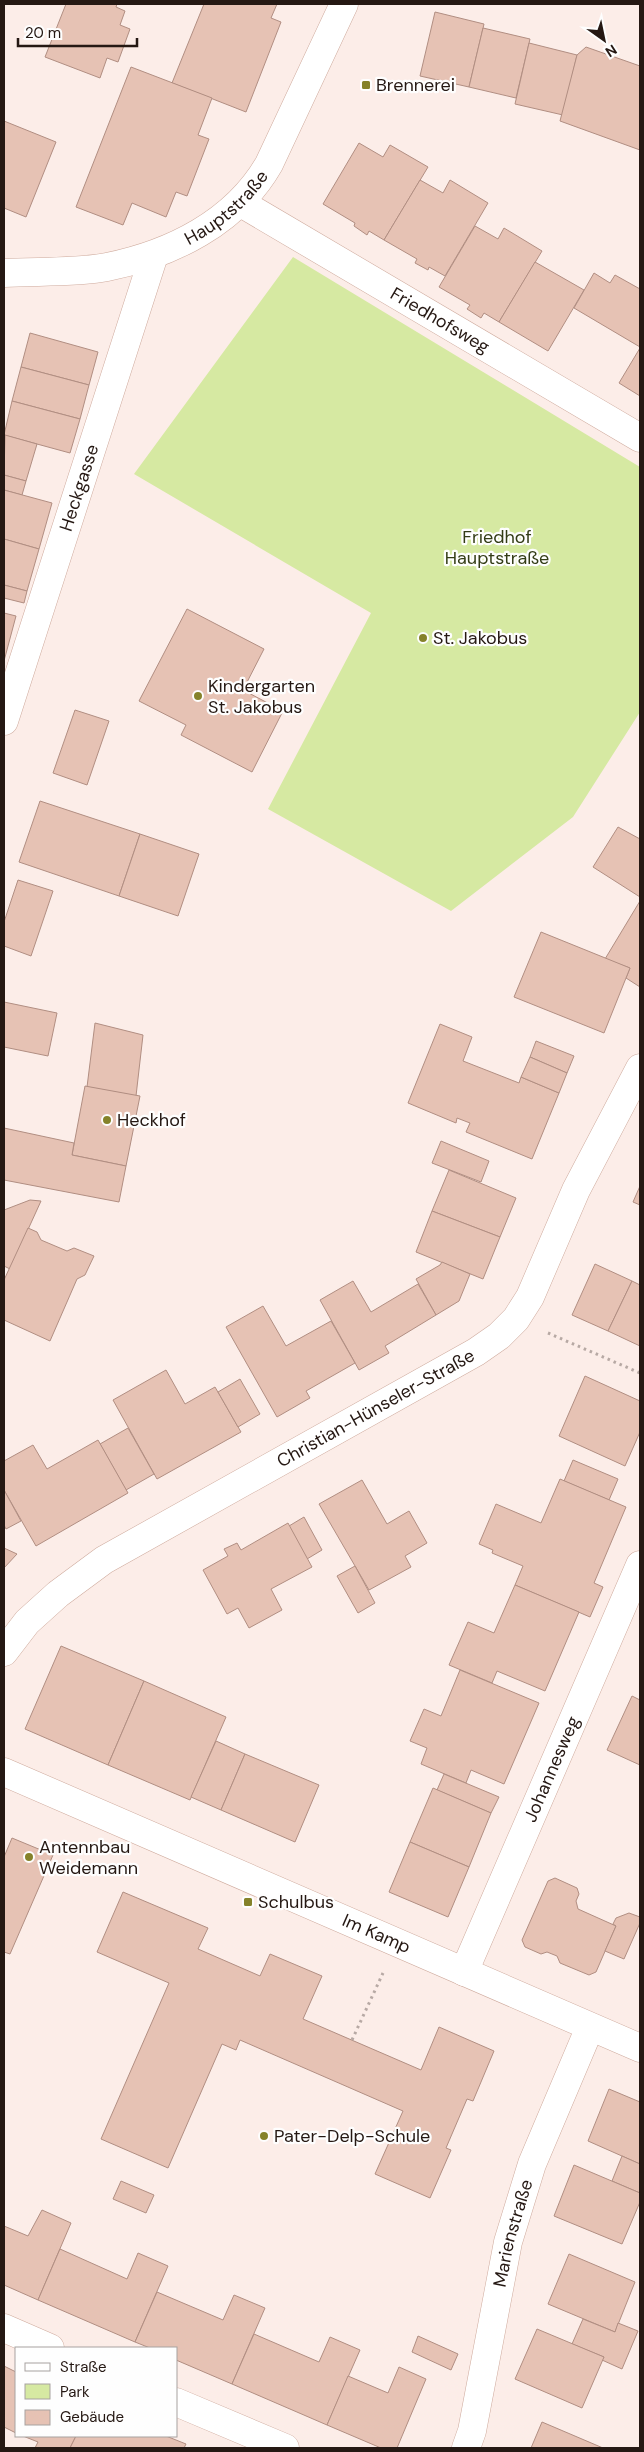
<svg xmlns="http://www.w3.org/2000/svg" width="644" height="2452" viewBox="0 0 644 2452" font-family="'DM Sans',sans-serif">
<rect width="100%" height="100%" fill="#fcede8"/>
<!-- green -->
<path fill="#d6e9a2" d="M293,257L640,467V712L573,817L451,911L268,809L371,613L134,474Z"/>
<!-- building -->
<g fill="#e6c2b4" stroke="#b18e82">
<path d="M66,4H117L116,7L125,11L120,25L130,29L118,62L107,58L100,78L45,57Z"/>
<path d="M204,4H277L271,18L281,22L246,112L172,83Z"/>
<path d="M435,12L484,24L469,87L420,76Z"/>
<path d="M483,28L530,39L516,98L469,87Z"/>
<path d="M529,43L577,55L563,115L515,104Z"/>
<path d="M586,47L640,66V150L560,121L577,55Z"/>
<path d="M131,67L212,98L198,135L209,139L187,196L176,192L166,217L132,203L123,225L76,207Z"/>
<path d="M4,121L56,142L26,217L4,208Z"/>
<path d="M359,143L383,157L390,145L428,167L384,240L369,231L367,235L354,226L355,223L323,204Z"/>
<path d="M420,180L443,193L450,180L488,203L445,276L429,267L428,270L415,263L417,259L384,240Z"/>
<path d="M475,226L498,239L504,228L542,251L499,322L484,313L481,318L467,309L470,305L439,287Z"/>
<path d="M535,262L584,290L548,351L499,322Z"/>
<path d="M594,273L610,283L615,275L640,289V347L574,308Z"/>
<path d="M30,333L98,352L89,385L21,367Z"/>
<path d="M640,348V396L619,383Z"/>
<path d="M21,367L89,385L80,419L12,401Z"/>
<path d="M12,401L80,419L70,453L4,435Z"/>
<path d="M5,435L37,444L26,481L4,475Z"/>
<path d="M4,475L26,481L22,495L4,490Z"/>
<path d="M4,490L52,503L39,549L4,539Z"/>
<path d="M4,539L39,549L27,591L4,585Z"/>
<path d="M4,585L27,591L24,603L4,598Z"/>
<path d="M187,609L264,649L243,690L283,711L252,772L181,735L186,725L139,701Z"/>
<path d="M4,613L16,616L4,661Z"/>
<path d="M75,710L109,721L87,785L53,773Z"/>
<path d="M40,801L140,834L119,896L19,862Z"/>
<path d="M618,827L640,839V897L593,867Z"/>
<path d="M140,834L199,854L178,916L119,896Z"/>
<path d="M18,880L53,891L31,956L4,946V922Z"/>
<path d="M640,901V987L626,978L630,968L605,959Z"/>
<path d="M541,932L630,968L604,1033L514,997Z"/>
<path d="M4,1002L57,1013L48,1056L4,1047Z"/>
<path d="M95,1023L143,1035L136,1096L87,1087Z"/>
<path d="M440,1024L472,1037L463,1061L519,1083L521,1077L559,1093L532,1159L466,1132L470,1123L457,1118L456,1123L408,1103Z"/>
<path d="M536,1041L574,1056L567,1073L530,1057Z"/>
<path d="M530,1057L567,1073L559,1093L521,1077Z"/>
<path d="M85,1086L140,1096L126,1166L72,1155Z"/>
<path d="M4,1128L74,1143L72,1155L126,1166L119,1202L4,1180Z"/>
<path d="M441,1141L489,1161L481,1182L432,1163Z"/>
<path d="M449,1170L516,1198L500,1237L432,1211Z"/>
<path d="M640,1186V1205L633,1202Z"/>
<path d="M30,1200L41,1201L10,1269L4,1266V1210Z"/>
<path d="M432,1211L500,1237L483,1279L416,1252Z"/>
<path d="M28,1228L37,1232L41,1240L67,1251L74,1248L94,1256L85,1275L77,1279L50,1341L4,1320V1280Z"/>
<path d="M442,1262L470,1274L459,1301L436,1315L416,1279L440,1265Z"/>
<path d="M595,1264L632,1281L608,1331L572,1315Z"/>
<path d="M353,1281L371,1312L418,1284L436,1315L385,1346L389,1353L359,1370L320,1300Z"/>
<path d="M632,1281L640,1285V1346L608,1331Z"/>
<path d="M263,1306L286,1346L331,1321L355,1363L306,1391L310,1398L277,1417L226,1327Z"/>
<path d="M166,1370L185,1404L215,1387L241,1432L157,1479L113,1400Z"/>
<path d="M585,1376L640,1401V1432L625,1466L559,1436Z"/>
<path d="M240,1379L260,1414L238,1427L218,1392Z"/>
<path d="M128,1428L154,1474L126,1490L100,1444Z"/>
<path d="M98,1440L128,1493L36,1546L4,1490V1461L33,1445L47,1469Z"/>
<path d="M573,1460L618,1479L609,1500L564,1481Z"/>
<path d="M560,1479L626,1507L594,1583L603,1587L590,1617L515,1585L523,1566L492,1553L493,1550L479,1544L496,1504L541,1523Z"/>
<path d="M362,1480L387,1524L409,1511L427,1543L405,1556L411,1567L369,1590L319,1504Z"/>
<path d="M4,1490L21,1521L6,1529L4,1525Z"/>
<path d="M304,1517L322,1550L307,1559L289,1526Z"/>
<path d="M288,1523L312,1567L271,1589L282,1610L249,1628L238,1608L227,1614L203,1570L228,1556L224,1549L237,1543L241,1550Z"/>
<path d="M4,1548L17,1554L4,1568Z"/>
<path d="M355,1566L375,1603L358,1613L337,1576Z"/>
<path d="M515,1585L579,1612L545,1691L497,1671L492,1683L449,1665L468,1622L494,1633Z"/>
<path d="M61,1646L144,1681L108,1765L25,1729Z"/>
<path d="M460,1670L539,1703L504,1784L471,1770L466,1783L421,1764L427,1748L410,1741L424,1709L441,1716Z"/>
<path d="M144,1681L226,1717L190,1800L108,1765Z"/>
<path d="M632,1696L640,1700V1765L607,1750Z"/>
<path d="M216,1741L245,1754L221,1810L191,1797Z"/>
<path d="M245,1754L319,1785L295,1842L221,1810Z"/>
<path d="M444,1774L499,1797L491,1813L437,1790Z"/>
<path d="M433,1788L491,1813L469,1867L410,1842Z"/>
<path d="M12,1838L53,1855L10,1954L4,1952V1857Z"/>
<path d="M410,1842L469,1867L448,1917L389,1892Z"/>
<path d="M555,1878L577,1888L579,1894L576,1901L578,1909L616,1926L596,1972L589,1975L560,1963L557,1956L547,1952L541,1954L525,1947L522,1940L548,1881Z"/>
<path d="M123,1892L208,1928L198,1949L260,1976L270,1954L322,1976L303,2019L421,2070L439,2027L494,2051L473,2101L467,2099L446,2148L451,2150L430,2198L375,2174L403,2111L240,2040L236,2050L222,2044L168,2168L101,2139L169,1983L97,1952Z"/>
<path d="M629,1913L640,1917V1923L624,1959L605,1951L616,1926L613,1924L616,1918Z"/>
<path d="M609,2089L640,2102V2164L588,2141Z"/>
<path d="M622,2156L640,2164V2193L612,2181Z"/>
<path d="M574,2165L640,2193V2202L622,2244L554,2216Z"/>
<path d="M121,2181L154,2195L146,2213L113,2199Z"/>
<path d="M42,2210L71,2223L38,2300L4,2285V2226L28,2236Z"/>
<path d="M60,2249L127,2279L138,2253L168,2266L135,2342L38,2300Z"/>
<path d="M569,2254L635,2282L615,2332L548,2304Z"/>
<path d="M157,2292L223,2320L234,2295L265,2308L232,2384L176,2360V2348H150L135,2342Z"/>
<path d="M583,2319L615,2332L618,2323L638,2331L622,2369L602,2360L604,2357L572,2344Z"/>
<path d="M537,2329L604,2357L582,2408L515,2379Z"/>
<path d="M254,2334L319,2362L330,2337L360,2350L327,2425L232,2384Z"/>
<path d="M418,2336L458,2354L451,2370L412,2352Z"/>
<path d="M4,2366L16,2372V2433L4,2427Z"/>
<path d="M399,2367L426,2379L397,2448H381L327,2425L348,2376L388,2393Z"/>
<path d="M542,2422L603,2448H531Z"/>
<path d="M23,2436H76L70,2448H35L38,2442Z"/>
<path d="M76,2436H166L186,2444L184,2448H70Z"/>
</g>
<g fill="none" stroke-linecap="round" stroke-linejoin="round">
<defs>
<g id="minor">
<path id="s1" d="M241,203L640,438"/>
<path id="s2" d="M4,721L154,255"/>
<path id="s3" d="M4,1652L27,1622L58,1594L104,1560L476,1352L499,1336L516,1319L530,1297L576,1190L640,1068"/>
<path id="s4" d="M4,1772L640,2048"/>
<path id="s5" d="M464,1972L640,1565"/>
<path d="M4,2328L50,2348"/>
<path d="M176,2402L285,2448"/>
<path id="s6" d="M466,2448L472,2431L508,2242L532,2164L590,2027"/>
</g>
<g id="tertiary">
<path id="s7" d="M4,273C36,271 76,273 107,267C171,254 235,223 269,164L344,4"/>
</g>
</defs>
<!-- minor casing -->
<use href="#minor" stroke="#cfab9e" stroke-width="29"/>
<!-- tertiary casing -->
<use href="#tertiary" stroke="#cfab9e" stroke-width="29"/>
<!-- path -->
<g stroke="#b7a9a4" stroke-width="3" stroke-dasharray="2.5 4" stroke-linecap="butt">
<path d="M548,1333L640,1373"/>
<path d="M352,2040L383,1973"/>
</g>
<!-- minor -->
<use href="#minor" stroke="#fff" stroke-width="28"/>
<!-- tertiary -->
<use href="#tertiary" stroke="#fff" stroke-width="28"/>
</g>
<!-- markers -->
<g fill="#85822a" stroke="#fefefe" stroke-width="2">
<rect x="361" y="80" width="10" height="10" rx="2.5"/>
<circle cx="423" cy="638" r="5"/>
<circle cx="198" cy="696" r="5"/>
<circle cx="107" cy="1120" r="5"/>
<circle cx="29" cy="1857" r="5"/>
<rect x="243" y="1897" width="10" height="10" rx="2.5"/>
<circle cx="264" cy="2136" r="5"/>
</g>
<g text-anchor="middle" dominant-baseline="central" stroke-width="4.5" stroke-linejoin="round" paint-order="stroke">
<!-- poi labels -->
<g font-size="18" fill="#251813" stroke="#fefefe" text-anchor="start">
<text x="376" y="85">Brennerei</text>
<text x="433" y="638">St. Jakobus</text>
<text x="208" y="686">Kindergarten<tspan x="208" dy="21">St. Jakobus</tspan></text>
<text x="117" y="1120">Heckhof</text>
<text x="39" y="1847">Antennbau<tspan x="39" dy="21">Weidemann</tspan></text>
<text x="258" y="1902">Schulbus</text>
<text x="274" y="2136">Pater-Delp-Schule</text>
</g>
<!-- street labels -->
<g font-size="18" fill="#251813" stroke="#fefefe">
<text stroke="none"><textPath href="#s7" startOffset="239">Hauptstraße</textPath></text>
<text stroke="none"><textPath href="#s1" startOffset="231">Friedhofsweg</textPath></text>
<text stroke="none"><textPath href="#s2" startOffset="245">Heckgasse</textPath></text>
<text stroke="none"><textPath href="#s3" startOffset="448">Christian-Hünseler-Straße</textPath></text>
<text stroke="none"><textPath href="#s5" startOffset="221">Johannesweg</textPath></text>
<text stroke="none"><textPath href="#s4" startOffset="406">Im Kamp</textPath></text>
<text stroke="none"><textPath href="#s6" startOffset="220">Marienstraße</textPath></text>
</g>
<!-- park labels -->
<g font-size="18" fill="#333c16" stroke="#fefefe">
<text x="497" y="537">Friedhof<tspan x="497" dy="21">Hauptstraße</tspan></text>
</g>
</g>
<!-- border -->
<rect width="644" height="2452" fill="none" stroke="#251813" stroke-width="10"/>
<!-- legend -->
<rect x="15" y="2347" width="162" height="90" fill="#fefefe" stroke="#a7a2a0"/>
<rect x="25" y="2363" width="25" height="8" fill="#ffffff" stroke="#a7a2a0"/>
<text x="60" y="2372" font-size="15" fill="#251813">Straße</text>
<rect x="25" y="2384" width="25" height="15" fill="#d6e9a2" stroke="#a7a2a0"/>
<text x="60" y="2397" font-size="15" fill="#251813">Park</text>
<rect x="25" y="2410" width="25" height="15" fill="#e6c2b4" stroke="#a7a2a0"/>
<text x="60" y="2422" font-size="15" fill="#251813">Gebäude</text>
<!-- north arrow -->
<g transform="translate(604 40) rotate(147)" stroke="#fefefe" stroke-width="4" paint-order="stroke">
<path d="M0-4L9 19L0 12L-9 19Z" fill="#251813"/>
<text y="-8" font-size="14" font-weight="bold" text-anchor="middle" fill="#251813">N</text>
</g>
<!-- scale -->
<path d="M18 38v8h119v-8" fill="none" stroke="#251813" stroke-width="2.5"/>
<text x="25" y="38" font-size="15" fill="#251813" stroke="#fefefe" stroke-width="4" paint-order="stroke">20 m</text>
</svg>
